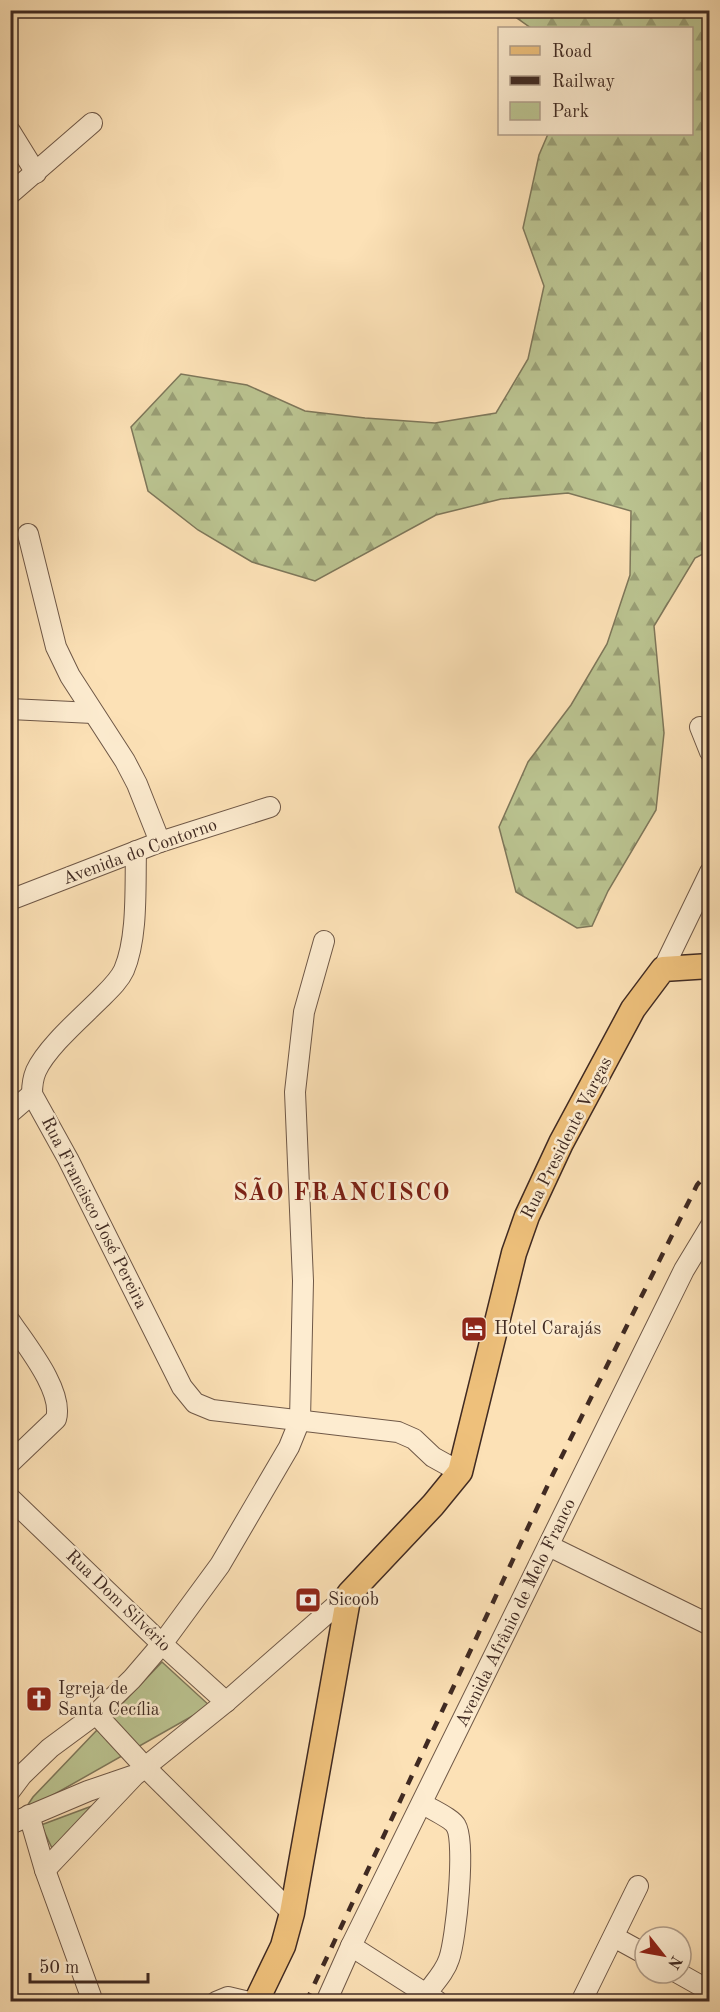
<svg xmlns="http://www.w3.org/2000/svg" width="720" height="2012" viewBox="0 0 720 2012" font-family="'Old Standard TT',serif">
<defs>
<pattern id="forest-firs" width="22" height="20" patternUnits="userSpaceOnUse" patternTransform="scale(1.5)"><rect width="22" height="20" fill="#bbc491"/><path d="M5 1l3.5 6h-7zM16 11l3.5 6h-7z" fill="#999f76"/></pattern>
</defs>
<rect width="100%" height="100%" fill="#fce1b6"/>
<filter id="stains"><feTurbulence type="fractalNoise" baseFrequency=".00333" numOctaves="4"/><feColorMatrix values="0 0 0 0 .2 0 0 0 0 .09 0 0 0 0 .02 0 0 0 .5 -.17"/></filter>
<radialGradient id="worn" r=".72"><stop offset=".6" stop-color="#630" stop-opacity="0"/><stop offset="1" stop-color="#630" stop-opacity=".3"/></radialGradient>
<!-- forest -->
<path fill="url(#forest-firs)" stroke="#7e775a" stroke-width="1.5" d="M507,11H709V551L695,558L654,626L664,733L656,810L608,891L592,926L577,928L516,892L499,827L528,762L571,705L607,644L630,575L631,511L568,493L501,499L436,515L315,581L252,562L198,530L148,491L131,427L181,374L247,385L305,411L365,418L435,423L496,413L528,359L544,286L523,228L539,155L548,134H692V28H531Z"/>
<!-- park -->
<g fill="#bbc491" stroke="#7e775a" stroke-width="1.5">
<path d="M162,1662L210,1706L23,1812L33,1797Z"/>
<path d="M100,1803L52,1848L41,1825Z"/>
</g>
<g fill="none" stroke-linecap="round" stroke-linejoin="round">
<defs>
<g id="minor">
<path d="M10,131L36,173"/>
<path d="M10,194L92,123"/>
<path d="M28,534L56,647L70,676L125,761L137,784L160,842"/>
<path d="M10,709L93,713"/>
<path d="M700,727L710,752"/>
<path d="M136,851C135,887 138,937 124,970C119,981 109,990 100,999C81,1018 47,1047 36,1071C33,1078 32,1086 32,1094L68,1159L182,1387L195,1403L212,1410L398,1432L414,1439L433,1457L460,1472"/>
<path d="M10,900L160,842L270,807"/>
<path d="M663,969L710,872"/>
<path d="M10,1113L32,1094"/>
<path d="M10,1321C26,1345 64,1391 56,1419L10,1463"/>
<path d="M10,1498L162,1644L226,1702"/>
<path d="M549,1546L710,1625"/>
<path d="M96,1714L145,1767L292,1913"/>
<path d="M10,1791L22,1775L50,1748L96,1714L132,1679L162,1644L220,1565L289,1447L300,1420L303,1281L295,1092L304,1012L324,941"/>
<path d="M422,1803C430,1809 452,1818 456,1826C466,1842 456,1940 449,1959C445,1972 434,1983 426,1994"/>
<path d="M29,1815L45,1870L93,2002"/>
<path d="M10,1824L88,1791L132,1776"/>
<path d="M45,1870L134,1776L226,1702L349,1594"/>
<path d="M614,1937L645,1954"/>
<path d="M351,1946L437,2001"/>
<path d="M678,1973L710,1991"/>
<path d="M216,2002L228,1997L249,2002"/>
<path d="M326,2002L351,1946L684,1270L710,1227"/>
<path d="M581,2002L638,1886"/>
</g>
<path id="major" d="M256,2002L283,1946L292,1913L349,1594L433,1505L460,1472L514,1253L527,1216L561,1143L633,1009L663,969L710,966"/>
</defs>
<!-- minor casing -->
<use href="#minor" stroke="#6f5847" stroke-width="22"/>
<!-- major casing -->
<use href="#major" stroke="#402a22" stroke-width="27"/>
<!-- minor -->
<use href="#minor" stroke="#fdecd0" stroke-width="20"/>
<!-- major -->
<use href="#major" stroke="#eec07b" stroke-width="24"/>
<!-- rail -->
<path stroke="#402a22" stroke-width="4.5" stroke-dasharray="10 10" stroke-linecap="butt" d="M306,2002L553,1474L697,1185L710,1170"/>
</g>
<!-- icons -->
<defs>
<symbol id="hotel-square" viewBox="-11 -11 22 22"><rect x="-9" y="-9" width="18" height="18" rx="4" fill="#8f2418" stroke="#fdecd0"/><path d="M-6-4.5h1.5V1H6V5H4.5V3h-9V5H-6ZM-4 0a1.8 1.8 0 1 1 3.6 0ZM.5 0V-2.5h3Q6-2.5 6 0Z" fill="#fff"/></symbol>
<symbol id="bank-square" viewBox="-11 -11 22 22"><rect x="-9" y="-9" width="18" height="18" rx="4" fill="#8f2418" stroke="#fdecd0"/><path d="M-6-4H6V4H-6ZM0-2.3a2.3 2.3 0 1 0 0 4.6a2.3 2.3 0 1 0 0-4.6Z" fill="#fff"/></symbol>
<symbol id="church-square" viewBox="-11 -11 22 22"><rect x="-9" y="-9" width="18" height="18" rx="4" fill="#8f2418" stroke="#fdecd0"/><path d="M-1.2-6h2.4v3.5h3.3v2.4h-3.3V6h-2.4V-.1h-3.3v-2.4h3.3Z" fill="#fff"/></symbol>
</defs>
<g fill-rule="evenodd">
<use href="#hotel-square" x="459" y="1314" width="30" height="30"/>
<use href="#bank-square" x="293" y="1585" width="30" height="30"/>
<use href="#church-square" x="24" y="1684" width="30" height="30"/>
</g>
<g text-anchor="middle" dominant-baseline="central" stroke-width="5" stroke-linejoin="round" paint-order="stroke">
<!-- street labels -->
<g font-size="18" fill="#402a22" stroke="#fdecd0">
<text transform="translate(140 852) rotate(-20)">Avenida do Contorno</text>
<text transform="translate(567 1138) rotate(-63)">Rua Presidente Vargas</text>
<text transform="translate(94 1213) rotate(63)">Rua Francisco José Pereira</text>
<text transform="translate(118 1601) rotate(44)">Rua Dom Silvério</text>
<text transform="translate(516 1613) rotate(-64)">Avenida Afrânio de Melo Franco</text>
</g>
<!-- poi labels -->
<g font-size="18" fill="#402a22" stroke="#fdecd0" text-anchor="start">
<text x="494" y="1329">Hotel Carajás</text>
<text x="328" y="1600">Sicoob</text>
<text x="58" y="1689">Igreja de<tspan x="58" dy="21">Santa Cecília</tspan></text>
</g>
<!-- district labels -->
<g font-size="24" font-weight="bold" letter-spacing="1.5" fill="#7a1f14" stroke="#fdecd0">
<text x="342" y="1194">SÃO FRANCISCO</text>
</g>
</g>
<!-- margin -->
<rect width="720" height="2012" fill="none" stroke="#fce1b6" stroke-width="36"/>
<rect x="12" y="12" width="696" height="1988" fill="none" stroke="#402a22" stroke-width="3"/>
<rect x="18" y="18" width="684" height="1976" fill="none" stroke="#402a22" stroke-width="1.5"/>
<!-- legend -->
<rect x="498" y="27" width="195" height="108" fill="#fdecd0" stroke="#b19e8a" stroke-width="1.5"/>
<rect x="510" y="46" width="30" height="9" fill="#eec07b" stroke="#b19e8a" stroke-width="1.5"/>
<text x="552" y="57" font-size="18" fill="#402a22">Road</text>
<rect x="510" y="76" width="30" height="9" fill="#402a22" stroke="#b19e8a" stroke-width="1.5"/>
<text x="552" y="87" font-size="18" fill="#402a22">Railway</text>
<rect x="510" y="102" width="30" height="18" fill="#bbc491" stroke="#b19e8a" stroke-width="1.5"/>
<text x="552" y="117" font-size="18" fill="#402a22">Park</text>
<!-- north arrow -->
<g transform="translate(663 1955) rotate(121)"><circle r="28" fill="#fdecd0" stroke="#b19e8a" stroke-width="1.5"/>
<path d="M0-4.5L10 22L0 15L-10 22Z" fill="#8f2418"/>
<text y="-9" font-size="16" font-weight="bold" text-anchor="middle" fill="#402a22">N</text>
</g>
<!-- scale -->
<path d="M30 1973v9h118v-9" fill="none" stroke="#402a22" stroke-width="3"/>
<text x="39" y="1973" font-size="18" fill="#402a22" stroke="#fdecd0" stroke-width="4.5" paint-order="stroke">50 m</text>
<rect width="100%" height="100%" filter="url(#stains)"/>
<rect width="100%" height="100%" fill="url(#worn)"/>
</svg>
